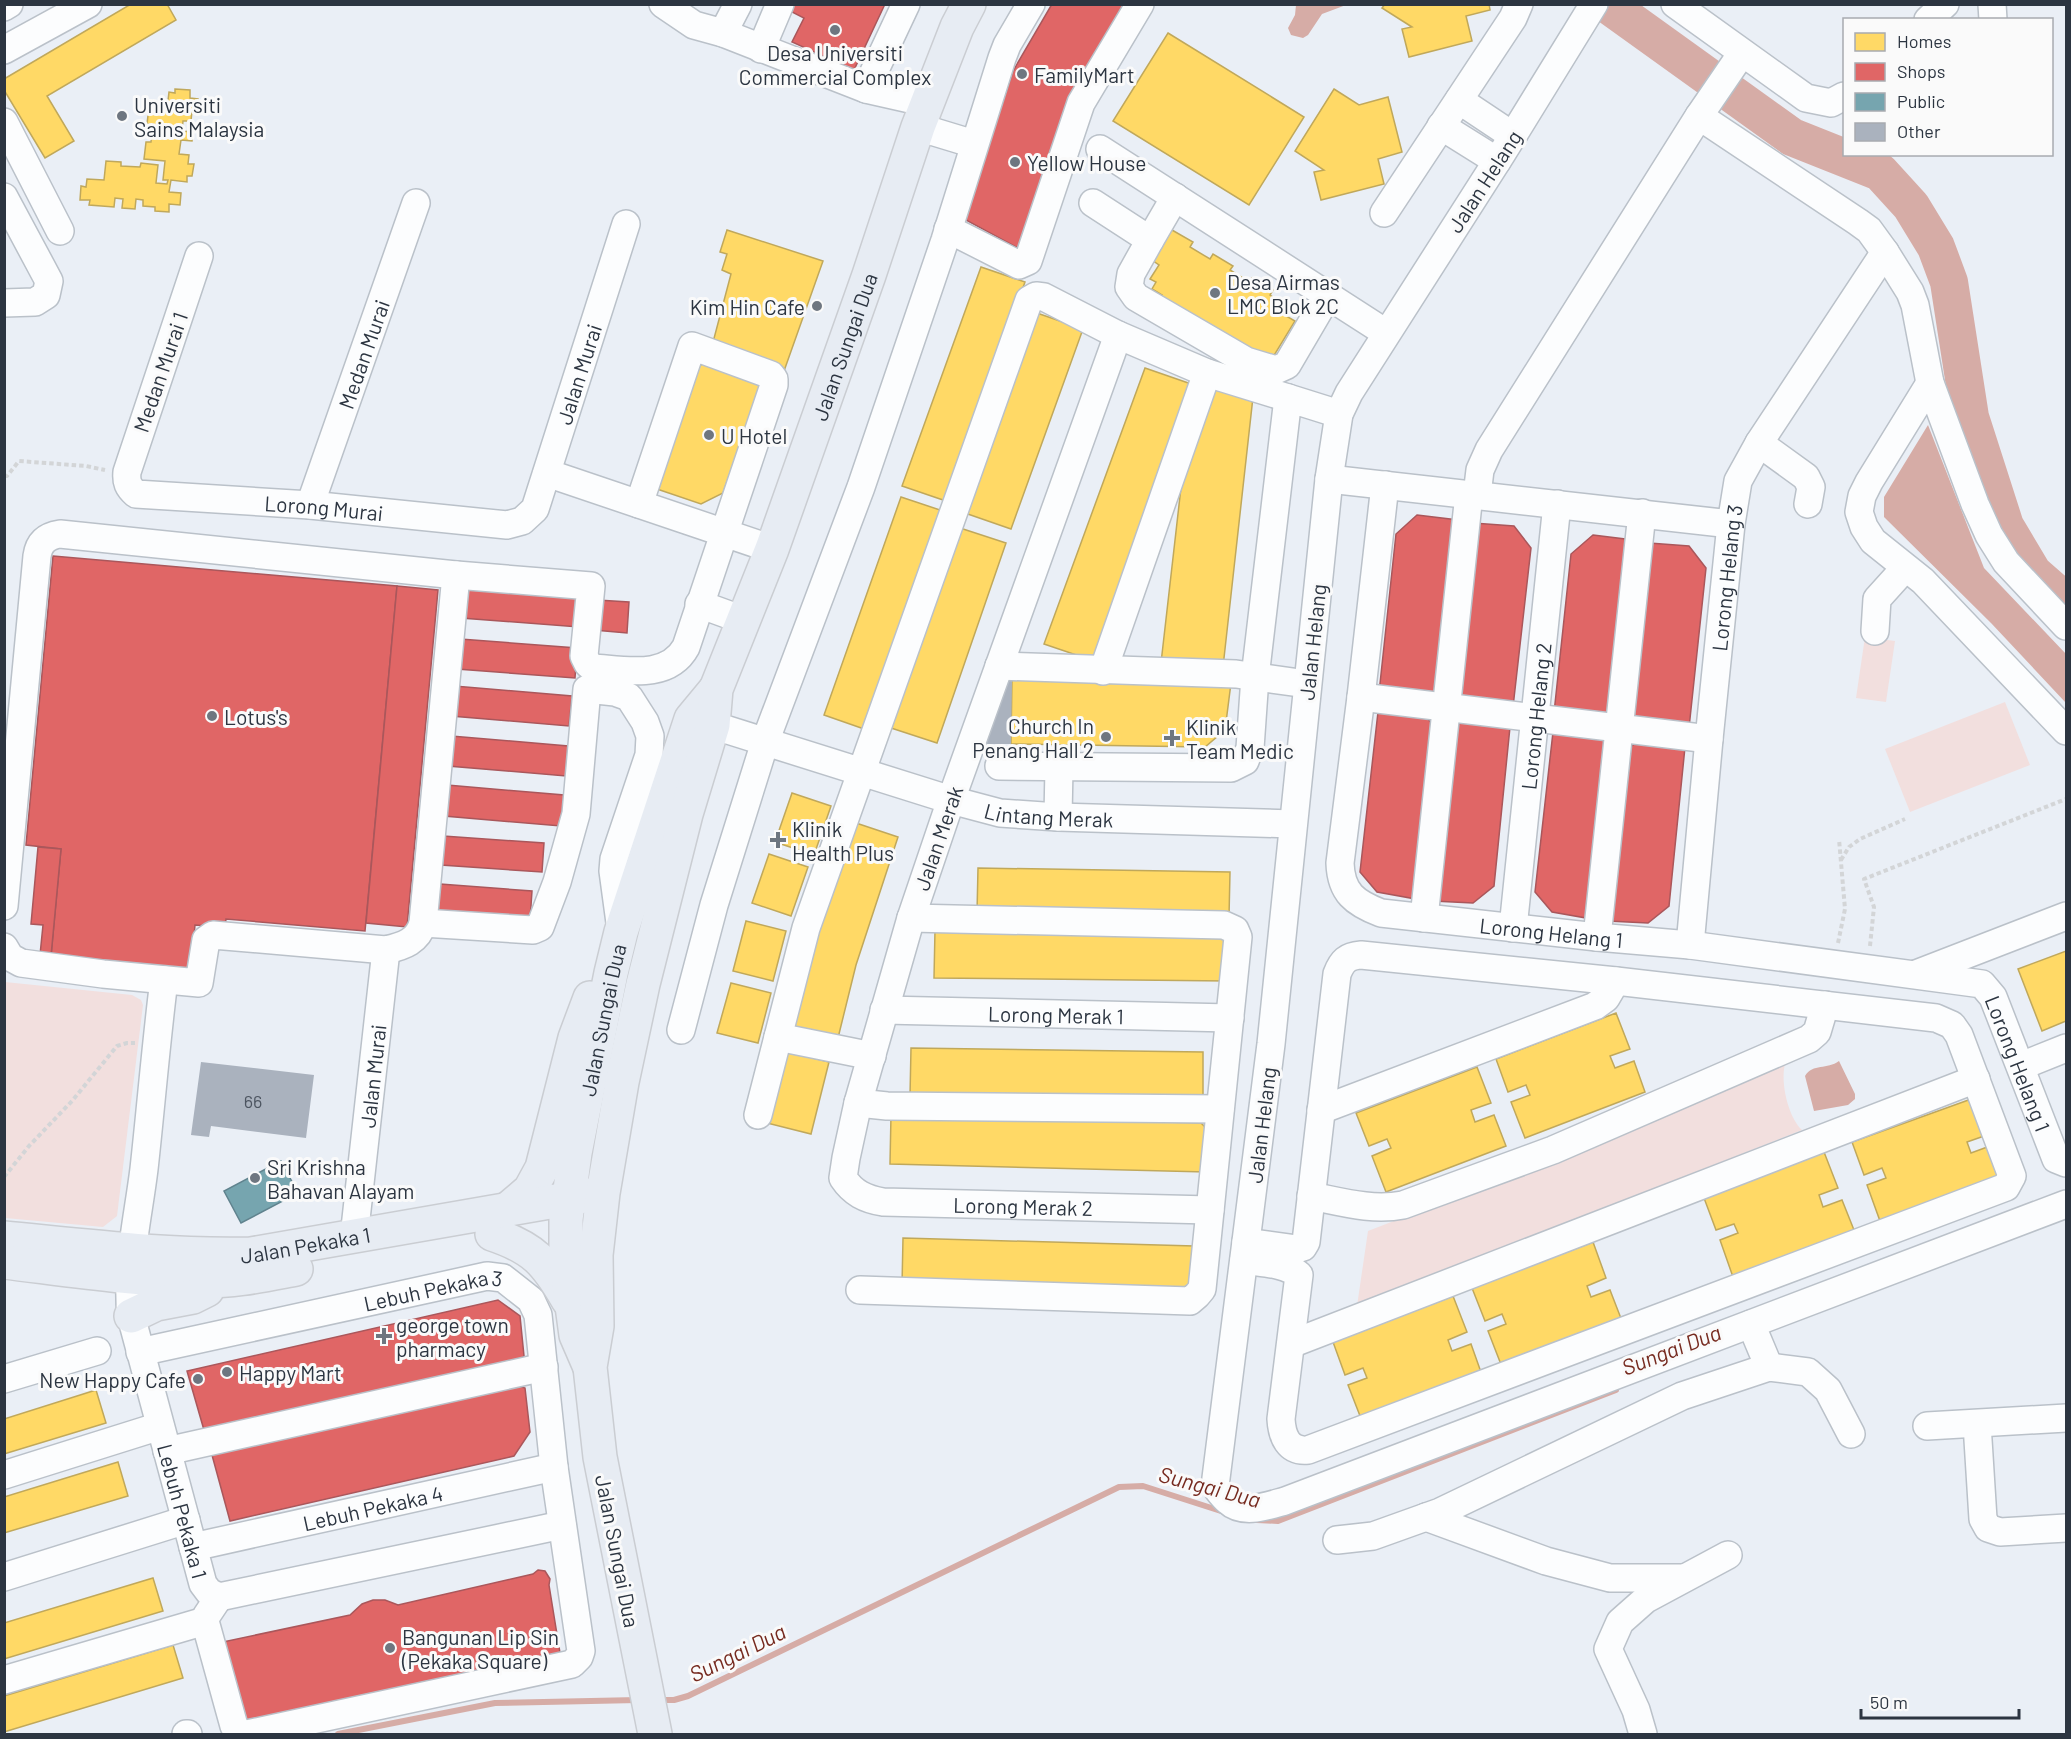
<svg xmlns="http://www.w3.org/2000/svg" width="2071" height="1739" viewBox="0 0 2071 1739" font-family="Barlow,sans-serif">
<rect width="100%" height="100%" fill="#eaeff6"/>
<!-- green -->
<g fill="#f2dfde">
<path d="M1865,637L1895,641L1886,702L1856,698Z"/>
<path d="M2005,702L2030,765L1910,812L1885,749Z"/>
<path d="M5,982L132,995L141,1000L143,1005L117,1216L103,1227L5,1218Z"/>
<path d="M1786,1061C1779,1079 1788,1117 1802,1130L1357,1306L1368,1231L1559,1157Z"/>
</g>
<!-- water -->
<g fill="#d6aca6">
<path d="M1296,5V4L1346,5L1322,14L1308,35L1303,38L1291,35L1288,28L1295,15Z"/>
<path d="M1928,425L1984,568L2066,654V703L1991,623L1884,517V497Z"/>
<path d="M1839,1061L1855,1094V1099L1848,1105L1814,1111L1805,1076C1813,1063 1827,1070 1839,1061Z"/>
</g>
<!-- homes -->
<g fill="#ffd966" stroke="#c0a85b" stroke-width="1.5">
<path d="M131,4H167L176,20L47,96L74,141L45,158L4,90V79Z"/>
<path d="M1385,4H1489L1490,10L1466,16L1472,41L1409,57L1402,29L1412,27L1382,8Z"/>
<path d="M1168,33L1304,117L1249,205L1113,121Z"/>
<path d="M175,89L190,90V98L198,99L197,110H192L191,121H183L182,131L193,132L192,141L181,140L179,154L189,155L188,164H194L192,176H187V182L171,180L169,192L181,193L180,205L169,204V212L155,211V207L143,206V200L136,199L135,209L122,208L123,199L115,198L114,207L89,205L90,200H80L81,186L86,187L87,179L104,180L106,161L121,162V166L140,167L141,163L158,165L156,183L167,184L168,180H163L165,161L144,159L146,142H151L153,124H147L149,107L167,109L169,92L175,93Z"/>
<path d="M1334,89L1359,105L1388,97L1402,152L1378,159L1384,184L1321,200L1314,172L1324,170L1295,151Z"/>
<path d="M1165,226L1193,242L1190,247L1210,259L1213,254L1233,266L1230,270L1249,282L1252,278L1273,290L1270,295L1279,301L1274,309L1295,321L1270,362L1159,299L1162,295L1152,289L1156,282L1150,279L1159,265L1146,256Z"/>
<path d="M727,230L823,261L784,371L712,346L731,274L722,270L727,254L720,252Z"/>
<path d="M981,267L1025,282L946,501L902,486Z"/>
<path d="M1034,312L1083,329L1011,529L962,512Z"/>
<path d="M705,362L762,382L723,493L701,504L654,488L697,368Z"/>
<path d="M1145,368L1197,386L1098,657L1091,660L1044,644Z"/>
<path d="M1217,385L1253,397L1223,667L1161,663L1183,470Z"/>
<path d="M901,497L943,511L867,730L824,715Z"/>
<path d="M957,527L1006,543L937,743L888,727Z"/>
<path d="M1012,679L1231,683L1225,730L1205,747L1011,744Z"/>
<path d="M792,793L831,806L814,855L775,842Z"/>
<path d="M853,822L898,837L856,965L837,1042L793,1031L810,941Z"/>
<path d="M769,854L808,867L791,916L752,903Z"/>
<path d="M978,868L1230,872L1229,917L977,913Z"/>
<path d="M746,921L786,931L773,981L733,971Z"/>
<path d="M935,930L1222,936L1230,944L1227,981L934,978Z"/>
<path d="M2066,951V1021L2042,1031L2018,969Z"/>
<path d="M731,983L771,993L758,1043L717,1033Z"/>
<path d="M1616,1013L1630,1049L1610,1056L1615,1068L1634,1061L1645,1092L1525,1138L1511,1102L1530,1095L1526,1085L1508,1092L1496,1059Z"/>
<path d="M911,1048L1203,1052V1095L1197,1100L910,1096Z"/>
<path d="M781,1050L829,1062L811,1134L763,1122Z"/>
<path d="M1477,1067L1491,1103L1471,1110L1475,1122L1494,1115L1506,1146L1386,1192L1372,1156L1391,1148L1387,1139L1369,1146L1356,1113Z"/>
<path d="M1974,1098L1987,1135L1967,1142L1971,1153L1990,1146L2001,1177L1880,1221L1867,1185L1886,1178L1882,1168L1864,1175L1852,1142Z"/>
<path d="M891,1115L1201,1123L1207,1129L1206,1172L890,1164Z"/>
<path d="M1824,1152L1838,1188L1819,1195L1823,1207L1842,1200L1854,1230L1733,1277L1720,1240L1738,1233L1734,1224L1716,1230L1704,1198Z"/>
<path d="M903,1238L1194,1246L1193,1284L1183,1293L902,1286Z"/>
<path d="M1593,1242L1606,1278L1587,1286L1591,1297L1610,1290L1622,1321L1502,1367L1488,1331L1506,1324L1502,1314L1485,1321L1472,1288Z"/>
<path d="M1453,1296L1467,1332L1448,1340L1452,1351L1471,1344L1482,1375L1362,1421L1348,1385L1367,1378L1363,1368L1345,1375L1333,1342Z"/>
<path d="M96,1390L106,1423L4,1454V1419Z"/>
<path d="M118,1462L128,1496L4,1533V1497Z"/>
<path d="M153,1578L163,1611L4,1659V1623Z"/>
<path d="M173,1645L183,1678L4,1732V1696Z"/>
</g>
<!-- shops -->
<g fill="#e06666" stroke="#aa575b" stroke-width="1.5">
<path d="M793,4H885L854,70L792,42L804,18L790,11Z"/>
<path d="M1052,4H1126L1067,104L1018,248L964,219L1013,71Z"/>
<path d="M1417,515L1458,520L1436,690L1427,697L1379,693L1396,534Z"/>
<path d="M1473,523L1514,526L1531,548L1513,707L1466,703L1458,694Z"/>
<path d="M1593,535L1633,540L1611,711L1602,718L1554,713L1571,554Z"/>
<path d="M1649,543L1689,546L1706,568L1689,728L1641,723L1633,714Z"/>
<path d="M53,556L397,586L365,931L226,919L225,927L195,925L191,969L51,956L61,849L26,845Z"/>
<path d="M397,586L438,590L407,927L366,923Z"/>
<path d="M464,588L582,597L579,627L461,618Z"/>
<path d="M597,600L629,602L627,633L594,630Z"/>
<path d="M460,639L577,648L575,678L457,669Z"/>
<path d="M454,686L572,696L569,726L451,716Z"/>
<path d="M1378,712L1426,717L1434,726L1416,899L1377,892L1360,872Z"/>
<path d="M1462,722L1510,727L1494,886L1473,903L1433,901L1453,729Z"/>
<path d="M1553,732L1601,737L1609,746L1592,919L1552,912L1535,892Z"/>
<path d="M451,736L568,746L566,776L448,766Z"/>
<path d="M1637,742L1685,747L1669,906L1648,923L1608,921L1628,749Z"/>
<path d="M447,785L564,795L561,826L444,816Z"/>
<path d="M443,836L544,843L542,872L441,865Z"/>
<path d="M38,847L61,849L51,956L40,955L43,925L31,924Z"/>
<path d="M440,884L532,891L530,920L437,913Z"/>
<path d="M498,1300L520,1316L524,1356L515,1367L206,1437L187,1371Z"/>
<path d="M518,1386L525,1388L530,1432L514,1456L230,1521L212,1455Z"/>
<path d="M538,1570L545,1571L550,1579L549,1585L560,1653L244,1724L218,1643L350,1615L362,1604L373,1600H385L398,1605L533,1574Z"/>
</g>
<!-- public -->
<path fill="#76a5af" stroke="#60838e" stroke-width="1.5" d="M281,1161L298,1193L241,1223L224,1191Z"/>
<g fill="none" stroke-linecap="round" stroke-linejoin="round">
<!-- stream -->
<g stroke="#d6aca6" stroke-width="6">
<path d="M1257,1520L1278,1521L1616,1390"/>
<path d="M657,1700H674L688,1696L1119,1487L1143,1486L1224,1512"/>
<path d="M338,1734L495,1703L638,1700"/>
</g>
<!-- river -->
<path stroke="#d6aca6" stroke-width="38" d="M1607,4L1792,137L1880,172L1911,206L1936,247L1949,282L1970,417L2005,526L2033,573L2066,602"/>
</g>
<!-- building -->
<g fill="#aab2be">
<path d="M1003,679H1012L1011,744H980Z"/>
<path d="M201,1062L314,1075L306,1138L211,1126L209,1137L191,1135Z"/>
</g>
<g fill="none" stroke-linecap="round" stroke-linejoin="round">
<defs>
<g id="minor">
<path d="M663,4L694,25L723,33L866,89L928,103"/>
<path d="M1594,4L1501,155L1349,393L1339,414L1329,479L1271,1044L1215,1486C1219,1491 1223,1497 1228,1501C1243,1515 1267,1506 1285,1501L2066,1204"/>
<path d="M1675,4L1806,98L1831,103L1844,96"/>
<path d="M1992,4L1993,20"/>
<path d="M4,7L9,4"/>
<path d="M1928,20L1945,4"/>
<path d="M723,33L738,4"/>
<path d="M761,49L780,4"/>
<path d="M4,50L88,4"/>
<path d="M866,89L906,4"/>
<path d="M1459,100L1513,136"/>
<path d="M1699,116L1858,222L1869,230L1885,252L1910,292L1915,305L1930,383L1975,504L1989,535L2006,562L2066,626"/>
<path d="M4,122L60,231"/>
<path d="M1441,126L1497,161"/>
<path d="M918,127L974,144"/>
<path d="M1100,149L1386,333"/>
<path d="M4,197L49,281L46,295L35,302L4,303"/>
<path d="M1093,203L1150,240L1175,197"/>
<path d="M1384,213L1513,18L1519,4"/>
<path d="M948,229L1019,265L1028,261L1081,103L1140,4"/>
<path d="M1150,240L1131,274L1129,287L1136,297L1246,361L1276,370L1287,365L1328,295"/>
<path id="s1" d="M199,256L127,472C126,482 128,487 136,494L310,505L507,525L522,521L535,509L626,224"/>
<path id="s2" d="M1118,335L951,800L911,918L858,1103L846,1158L843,1178C853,1193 865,1199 883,1202L1210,1210"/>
<path d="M1930,383L1869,482L1862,496L1859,512L1864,527L1873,541L1923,581L2066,731"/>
<path d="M1759,443L1806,477L1811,487L1808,504"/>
<path d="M547,473L772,549"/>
<path d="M1329,479L1731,524"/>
<path id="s3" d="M1385,485L1361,697L1340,863C1341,893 1355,903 1381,913L1597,937L1690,945L1982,984L1993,997L2056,1159L2066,1163"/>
<path d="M1477,495L1480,470L1489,450L1699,116L1742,53"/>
<path id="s4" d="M310,505L416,203"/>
<path d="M699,604L743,620"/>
<path d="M1875,631L1877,599L1905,568"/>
<path d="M999,666L1236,674L1307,684"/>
<path d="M1103,671L1207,373"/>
<path d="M1361,697L1709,739"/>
<path id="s5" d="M693,719L951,800L1000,813L1058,817L1293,824"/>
<path d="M999,766L1231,768L1245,761L1250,748L1255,677L1288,398L1339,414"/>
<path d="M1058,817L1059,767"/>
<path d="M4,906L37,556C39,542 47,536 60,534L456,575L591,586L584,656L588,664L593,668C625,670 668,680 686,647L774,385V379L771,375L692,346L639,504"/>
<path d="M1424,918L1469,494"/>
<path d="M423,923L533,930L540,927L557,882L576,814L587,689L615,692L629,697L645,722L650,736L649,755L614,859L613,871L621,930"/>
<path id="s6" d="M1513,928L1557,504"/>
<path d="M1597,937L1642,513"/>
<path id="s7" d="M1690,945L1709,739L1731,524L1738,481L1759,443L1885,252"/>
<path d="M4,947L10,957L21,963L103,974L199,983L206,940L213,935L386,950C404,946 418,941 423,923L456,575"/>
<path d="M1916,974L2066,916"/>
<path id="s8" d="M164,980C156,1043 151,1106 144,1169C138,1218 126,1266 131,1316L203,1584L209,1592L219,1597L562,1525"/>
<path id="s9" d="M884,1010L1230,1018"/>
<path d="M681,1030L714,905L765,742L861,487L945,240L1002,58L1007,45L1031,4"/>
<path d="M778,1037L872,1056"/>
<path d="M2021,1066L2066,1048"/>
<path d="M858,1103L887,1106L1220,1109"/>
<path d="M1321,1110L1595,1006L1606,998L1616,981"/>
<path d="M758,1115L806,928L1029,300L1036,296L1044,297L1118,335L1207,373L1288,398"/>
<path d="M1311,1196C1342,1202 1372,1211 1403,1205L1553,1150L1809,1039L1817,1032L1825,1005"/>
<path id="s10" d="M354,1237L386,950"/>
<path d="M1244,1260C1261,1263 1286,1263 1299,1275L1281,1419C1282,1436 1288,1452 1308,1450L2006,1187L2012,1176L1959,1035L1952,1025L1936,1018L1616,981L1361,955C1347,956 1342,961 1337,974L1306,1242L1303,1247L1297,1249L1246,1242"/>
<path d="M860,1290L1190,1301L1197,1295L1202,1289L1238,937L1235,930L1224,925L911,918"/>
<path d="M1751,1324L1769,1367"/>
<path d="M1291,1344L1976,1079"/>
<path id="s11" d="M140,1352L487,1276L503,1278L531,1300L538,1315L554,1467L581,1651L579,1657L572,1664L247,1734L239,1732L234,1726L205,1621L207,1615L219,1597"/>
<path d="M4,1379L97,1351"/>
<path d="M1977,1424L1983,1519L1988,1528L2000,1532L2066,1528"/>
<path d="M1927,1426L2066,1418"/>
<path d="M167,1451L544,1367"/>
<path d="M4,1475L160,1426"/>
<path d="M1426,1517L1546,1561L1610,1578H1684"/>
<path d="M1337,1540L1373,1536L1440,1512L1682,1396L1769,1367L1808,1372L1828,1390L1851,1434"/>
<path id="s12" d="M193,1547L554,1467"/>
<path d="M4,1577L186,1520"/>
<path d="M4,1680L205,1621"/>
<path d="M186,1734H188"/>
<path d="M1643,1734L1636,1710L1608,1649L1620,1622L1646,1599L1728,1555"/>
</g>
<g id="major">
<path d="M509,1208L530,1190L542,1168L575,1038L590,998"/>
<path d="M492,1234C534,1248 546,1262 568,1300"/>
<path id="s13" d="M4,1238C87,1246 168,1256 251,1254L590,1195"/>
<path d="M4,1262C70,1270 135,1280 200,1281C233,1282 264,1275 296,1269"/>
<path d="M131,1316L156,1304L193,1297L207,1290"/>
<path id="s14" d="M589,1365L576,1335L566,1262V1219L575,1153L611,973L621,932L691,719L715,690"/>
<path id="s15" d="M655,1734L600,1457L590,1367L597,1326L596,1255L603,1193L622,1082L643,984L686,814L713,725L716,689L772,549L869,275L918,127L957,27L969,4"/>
</g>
</defs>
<!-- minor casing -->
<use href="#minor" stroke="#bac1c9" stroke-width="30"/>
<!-- major casing -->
<use href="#major" stroke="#cacdd2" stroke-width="36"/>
<!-- path -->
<g stroke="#d3d5d7" stroke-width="4" stroke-dasharray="4.5 3" stroke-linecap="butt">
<path d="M4,476H7L19,461L86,466L105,470"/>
<path d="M1841,860L1849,847L1860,839L1905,819"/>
<path d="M1838,943L1845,909L1839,839"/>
<path d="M1870,946L1874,907L1864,879L2066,799"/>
<path d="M4,1177L29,1146L72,1101L117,1046L127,1043H135"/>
</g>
<!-- minor -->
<use href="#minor" stroke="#fcfdfe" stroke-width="27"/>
<!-- major -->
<use href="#major" stroke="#e7ecf3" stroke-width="33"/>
</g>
<!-- markers -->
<g fill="#6e7680" stroke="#fafafa" stroke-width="2">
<circle cx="835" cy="30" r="6"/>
<circle cx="1022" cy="74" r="6"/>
<circle cx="122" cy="116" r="6"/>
<circle cx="1015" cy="162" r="6"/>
<circle cx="1215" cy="293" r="6"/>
<circle cx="817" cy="306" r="6"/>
<circle cx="709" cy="435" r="6"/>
<circle cx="212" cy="716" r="6"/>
<circle cx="1106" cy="737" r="6"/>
<path d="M1169 729h6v6h6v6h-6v6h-6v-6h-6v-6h6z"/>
<path d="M775 831h6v6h6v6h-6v6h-6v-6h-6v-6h6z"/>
<circle cx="255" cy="1178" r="6"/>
<path d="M381 1327h6v6h6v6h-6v6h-6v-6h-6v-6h6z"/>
<circle cx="227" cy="1372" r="6"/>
<circle cx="198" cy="1379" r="6"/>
<circle cx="390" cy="1648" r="6"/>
</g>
<g text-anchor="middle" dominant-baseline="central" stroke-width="6" stroke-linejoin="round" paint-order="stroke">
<!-- number labels -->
<g font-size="18" fill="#4c5460">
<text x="253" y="1101">66</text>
</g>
<!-- poi labels -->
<g font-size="21" fill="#2c3541" stroke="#fafafa" text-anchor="start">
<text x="835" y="52" text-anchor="middle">Desa Universiti<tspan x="835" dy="24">Commercial Complex</tspan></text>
<text x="1034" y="74">FamilyMart</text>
<text x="134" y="104">Universiti<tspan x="134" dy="24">Sains Malaysia</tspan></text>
<text x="1027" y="162">Yellow House</text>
<text x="1227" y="281">Desa Airmas<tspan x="1227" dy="24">LMC Blok 2C</tspan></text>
<text x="805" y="306" text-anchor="end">Kim Hin Cafe</text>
<text x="721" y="435">U Hotel</text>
<text x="224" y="716">Lotus's</text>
<text x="1094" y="725" text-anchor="end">Church In<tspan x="1094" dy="24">Penang Hall 2</tspan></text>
<text x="1186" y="726">Klinik<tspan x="1186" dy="24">Team Medic</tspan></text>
<text x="792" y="828">Klinik<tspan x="792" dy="24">Health Plus</tspan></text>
<text x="267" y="1166">Sri Krishna<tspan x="267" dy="24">Bahavan Alayam</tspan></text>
<text x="396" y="1324">george town<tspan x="396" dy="24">pharmacy</tspan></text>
<text x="239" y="1372">Happy Mart</text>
<text x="186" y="1379" text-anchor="end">New Happy Cafe</text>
<text x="402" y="1636">Bangunan Lip Sin<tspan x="402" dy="24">(Pekaka Square)</tspan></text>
</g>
<!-- street labels -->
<g font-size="21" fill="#2c3541" stroke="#fafafa">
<text transform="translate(1484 181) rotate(-57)">Jalan Helang</text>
<text stroke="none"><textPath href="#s15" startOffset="1431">Jalan Sungai Dua</textPath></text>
<text stroke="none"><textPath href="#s4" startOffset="160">Medan Murai</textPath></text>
<text transform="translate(160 372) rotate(-71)">Medan Murai 1</text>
<text stroke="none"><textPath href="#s1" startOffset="800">Jalan Murai</textPath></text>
<text stroke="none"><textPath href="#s1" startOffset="441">Lorong Murai</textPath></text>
<text stroke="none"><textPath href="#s7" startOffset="369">Lorong Helang 3</textPath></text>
<text transform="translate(1312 642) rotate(-84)">Jalan Helang</text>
<text stroke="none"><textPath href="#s6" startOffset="213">Lorong Helang 2</textPath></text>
<text stroke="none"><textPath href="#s5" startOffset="370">Lintang Merak</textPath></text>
<text transform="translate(938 838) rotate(-71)">Jalan Merak</text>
<text stroke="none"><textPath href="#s3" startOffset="622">Lorong Helang 1</textPath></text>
<text stroke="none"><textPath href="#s9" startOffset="172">Lorong Merak 1</textPath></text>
<text stroke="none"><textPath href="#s14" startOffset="352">Jalan Sungai Dua</textPath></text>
<text stroke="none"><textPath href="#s3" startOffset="1144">Lorong Helang 1</textPath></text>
<text stroke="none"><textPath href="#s10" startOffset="162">Jalan Murai</textPath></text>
<text transform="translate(1261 1125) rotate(-83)">Jalan Helang</text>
<text stroke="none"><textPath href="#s2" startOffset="1076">Lorong Merak 2</textPath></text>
<text stroke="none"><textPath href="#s13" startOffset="303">Jalan Pekaka 1</textPath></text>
<text stroke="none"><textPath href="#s11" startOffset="300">Lebuh Pekaka 3</textPath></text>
<text stroke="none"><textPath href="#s12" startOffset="184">Lebuh Pekaka 4</textPath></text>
<text stroke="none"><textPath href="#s8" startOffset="540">Lebuh Pekaka 1</textPath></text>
<text transform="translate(618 1551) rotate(79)">Jalan Sungai Dua</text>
</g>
<!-- water labels -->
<g font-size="22" font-style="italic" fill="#762a1f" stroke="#fafafa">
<text transform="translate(1671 1349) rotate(-21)">Sungai Dua</text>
<text transform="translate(1210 1486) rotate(15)">Sungai Dua</text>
<text transform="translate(737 1652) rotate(-26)">Sungai Dua</text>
</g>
</g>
<!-- border -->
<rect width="2071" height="1739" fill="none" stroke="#2c3541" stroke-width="12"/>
<!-- legend -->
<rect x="1843" y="18" width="210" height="138" fill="#fafafa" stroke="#a8abb0" stroke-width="1.5"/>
<rect x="1855" y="33" width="30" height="18" fill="#ffd966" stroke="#a8abb0" stroke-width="1.5"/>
<text x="1897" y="48" font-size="18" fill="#2c3541">Homes</text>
<rect x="1855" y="63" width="30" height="18" fill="#e06666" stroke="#a8abb0" stroke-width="1.5"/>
<text x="1897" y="78" font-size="18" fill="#2c3541">Shops</text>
<rect x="1855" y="93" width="30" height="18" fill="#76a5af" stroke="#a8abb0" stroke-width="1.5"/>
<text x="1897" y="108" font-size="18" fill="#2c3541">Public</text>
<rect x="1855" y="123" width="30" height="18" fill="#aab2be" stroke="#a8abb0" stroke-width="1.5"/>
<text x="1897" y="138" font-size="18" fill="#2c3541">Other</text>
<!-- scale -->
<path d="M1861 1709v9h158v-9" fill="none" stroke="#2c3541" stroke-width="3"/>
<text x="1870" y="1709" font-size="18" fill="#2c3541" stroke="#fafafa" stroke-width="4.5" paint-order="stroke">50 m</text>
</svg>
